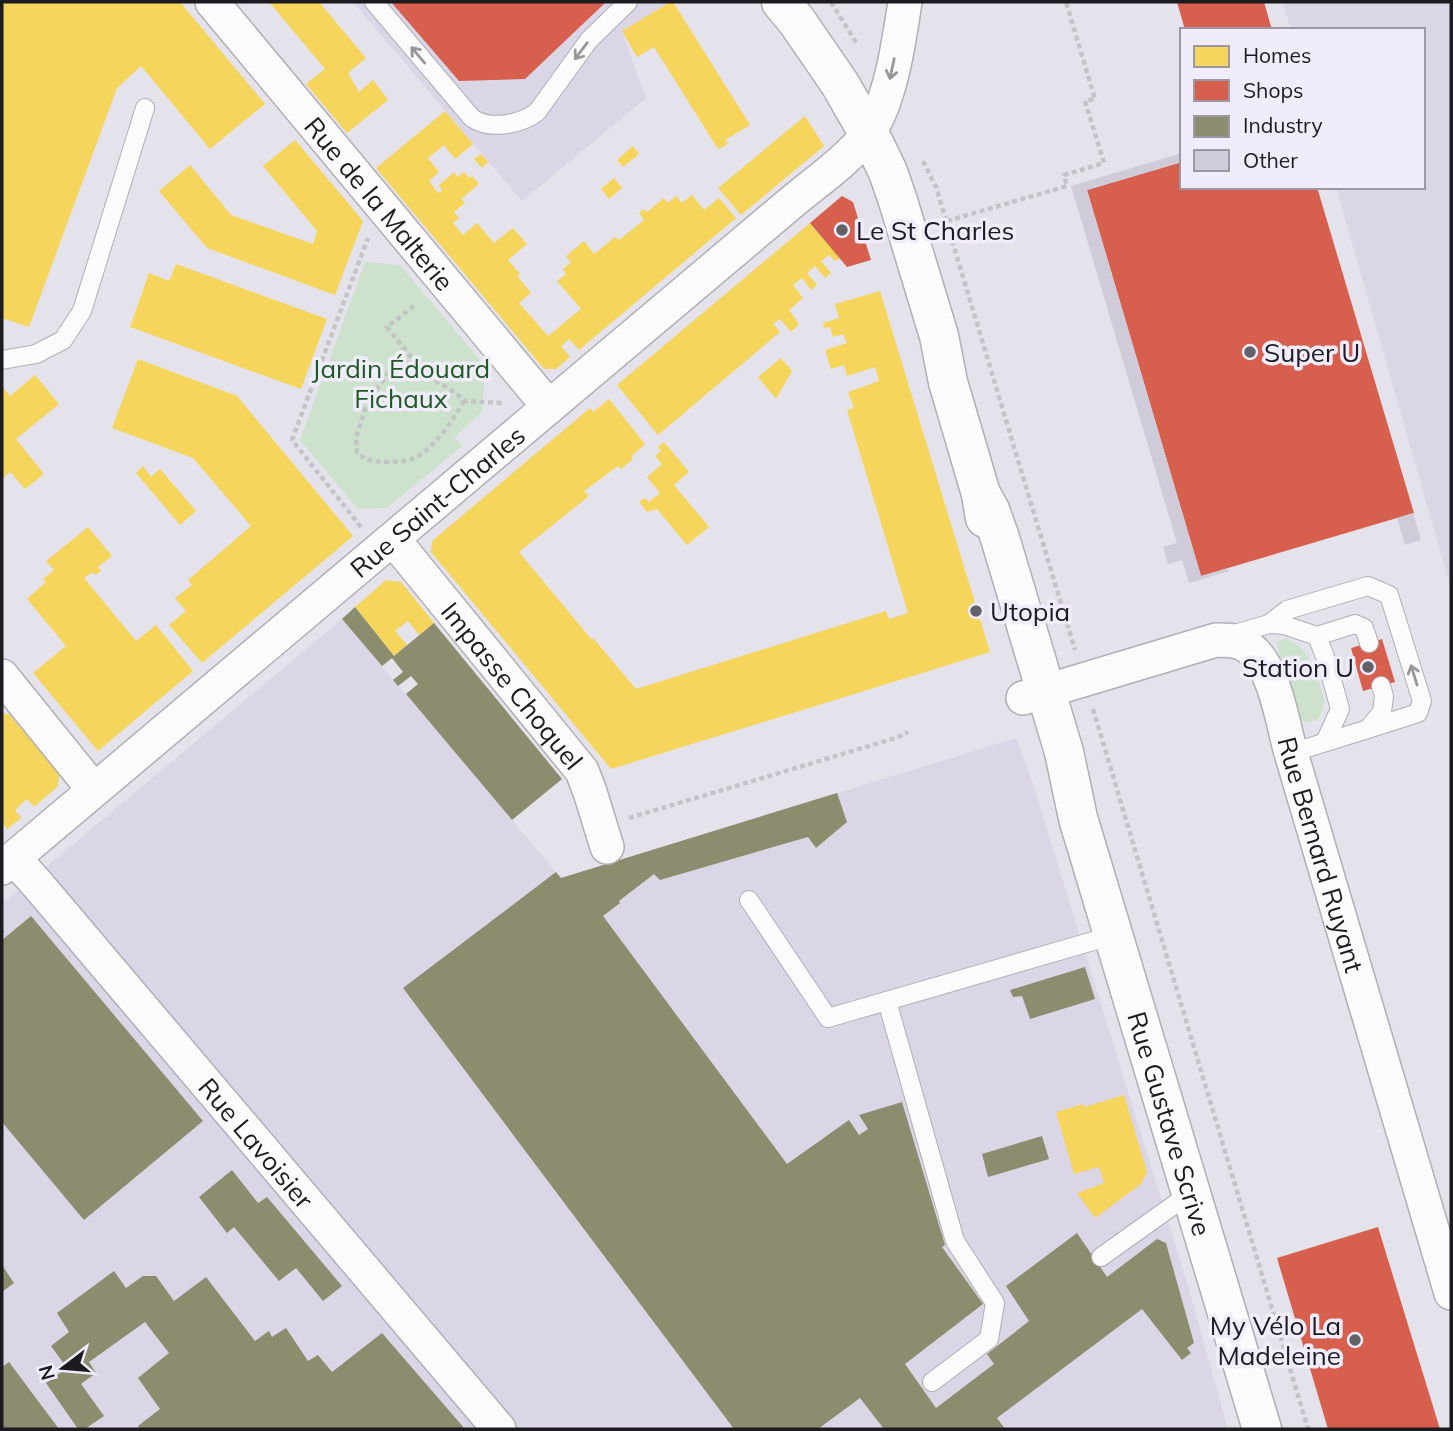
<svg xmlns="http://www.w3.org/2000/svg" width="1453" height="1431" viewBox="0 0 1453 1431" font-family="Mulish,sans-serif">
<rect width="100%" height="100%" fill="#e4e2ea"/>
<!-- built -->
<g fill="#dad6e6">
<path d="M353,2H669L622,32L646,98L522,201Z"/>
<path d="M1283,2H1451V589L1336,187H1423V30H1291Z"/>
<path d="M342,619L561,878L1016,738L1033,784L1188,1286L1228,1429H2V904Z"/>
</g>
<!-- green -->
<g fill="#cce2cd">
<path d="M365,262L400,265L485,366L482,412L454,437L462,446L387,508L358,509L300,440Z"/>
<path d="M1285,638C1306,646 1315,666 1320,686C1322,692 1324,697 1324,703C1323,709 1320,714 1318,719C1310,723 1305,724 1298,717L1278,649L1277,642Z"/>
</g>
<!-- homes -->
<g fill="#f6d55c">
<path d="M2,2H180L265,104L210,149L141,66L117,88L29,327L2,318Z"/>
<path d="M269,2H319L366,58L348,73L359,92L373,80L388,100L347,133L306,84L325,69Z"/>
<path d="M670,2H673L750,125L725,140L728,144L718,149L654,47L637,57L622,31Z"/>
<path d="M445,111L473,144L455,159L444,145L428,158L439,172L429,181L438,193L442,190L439,185L454,172L457,177L464,172L469,178L472,176L479,184L461,199L465,203L454,212L459,218L453,223L463,235L477,223L494,243L513,228L527,244L508,260L520,274L517,276L531,293L519,303L548,336L581,309L557,281L566,274L563,269L571,262L566,256L584,241L594,254L615,237L619,240L644,220L639,213L643,209L647,212L664,198L668,203L676,196L682,203L692,195L704,210L719,198L736,218L579,350L569,339L561,346L570,357L556,369H544L376,168Z"/>
<path d="M805,116L824,146L741,215L718,188Z"/>
<path d="M295,140L363,221L335,295L207,248L159,191L190,165L231,215L313,244L317,231L263,166Z"/>
<path d="M633,146L639,154L623,167L617,160Z"/>
<path d="M481,154L488,162L482,168L474,159Z"/>
<path d="M614,178L622,188L609,199L601,189Z"/>
<path d="M810,223L840,258L835,261L829,255L821,261L831,273L825,278L815,266L807,273L817,285L811,290L802,278L793,285L803,298L789,310L799,324L791,332L780,319L773,324L780,332L658,435L617,385Z"/>
<path d="M176,264L327,319L301,389L130,327L149,273L169,281Z"/>
<path d="M880,291L990,652L611,769L431,552L432,541L590,408L593,412L609,399L645,444L631,457L633,459L621,469L618,466L584,491L589,496L519,552L592,640L593,638L636,689L886,611L889,619L908,613L847,410L854,408L848,392L879,381L875,367L847,376L844,365L831,369L825,350L847,343L843,334L833,337L830,327L824,328L823,323L839,318L835,304Z"/>
<path d="M781,358L792,371L776,399L758,377Z"/>
<path d="M138,359L237,396L353,536L202,663L169,625L186,611L175,598L192,585L188,580L251,526L193,458L112,428Z"/>
<path d="M35,375L59,404L16,439L44,474L25,489L10,472L2,479V386L10,396Z"/>
<path d="M664,442L689,472L674,485L709,527L687,545L657,509L647,512L639,502L645,498L649,502L660,493L647,477L662,464L655,456L661,451L658,447Z"/>
<path d="M143,466L151,477L160,469L196,511L180,525L136,473Z"/>
<path d="M88,527L112,556L98,567L101,571L96,575L93,572L84,578L136,641L156,625L193,671L98,751L33,673L66,646L27,599L46,582L43,579L54,570L46,561Z"/>
<path d="M386,580L401,582L434,623L419,635L408,621L395,631L407,645L394,656L355,607Z"/>
<path d="M2,711L5,715L8,713L59,773L58,786L34,807L27,799L15,810L21,818L7,829L2,823Z"/>
<path d="M1124,1095L1147,1172L1141,1184L1095,1218L1077,1193L1104,1183L1099,1167L1074,1174L1056,1112L1083,1104L1084,1107Z"/>
</g>
<!-- shops -->
<g fill="#d6604d">
<path d="M391,2H606L525,79L459,81Z"/>
<path d="M1177,2H1264L1272,30H1185Z"/>
<path d="M1182,162V187H1317L1414,513L1201,576L1087,190Z"/>
<path d="M842,196L853,202L871,260L847,267L810,223Z"/>
<path d="M1382,639L1395,682L1363,691L1351,648Z"/>
<path d="M1378,1227L1440,1429H1328L1277,1258Z"/>
</g>
<!-- industry -->
<g fill="#8c8c6e">
<path d="M355,607L394,656L434,623L562,779L512,820L406,694L418,684L411,676L398,686L393,680L403,672L392,658L382,666L342,619Z"/>
<path d="M837,793L847,822L816,848L808,837L660,880L654,874L619,901L620,903L603,916L787,1164L849,1120L859,1135L868,1129L859,1115L902,1102L945,1245L942,1247L983,1304L905,1364L936,1408L994,1364L987,1354L1029,1321L1006,1286L1077,1233L1107,1277L1157,1239L1166,1243L1194,1343L1187,1348L1191,1353L1182,1360L1142,1309L997,1418L1005,1429H884L860,1398L818,1429H734L403,988L556,872L561,878Z"/>
<path d="M31,916L203,1121L84,1220L2,1122V940Z"/>
<path d="M1085,967L1095,999L1030,1019L1022,996L1013,997L1010,990Z"/>
<path d="M1042,1136L1049,1159L988,1177L982,1154Z"/>
<path d="M232,1170L258,1203L267,1197L342,1286L323,1301L296,1268L279,1281L234,1227L227,1233L199,1197Z"/>
<path d="M2,1265L14,1283L2,1292Z"/>
<path d="M114,1271L126,1288L143,1276H156L174,1301L206,1277L255,1341L269,1331L272,1337L286,1328L308,1361L318,1355L332,1372L382,1333L465,1429H140L138,1426L160,1409L138,1378L169,1353L145,1322L89,1362L96,1373L81,1384L104,1416L85,1429H78L46,1383L67,1368L51,1346L69,1332L57,1313Z"/>
<path d="M9,1362L59,1429H2V1367Z"/>
</g>
<!-- building -->
<g fill="#cfcbd8">
<path d="M1182,153V162L1087,190L1201,576L1228,568L1229,571L1189,583L1182,560L1168,564L1163,547L1177,543L1071,186Z"/>
<path d="M1413,513L1421,540L1405,545L1397,518Z"/>
</g>
<g fill="none" stroke-linecap="round" stroke-linejoin="round">
<defs>
<g id="service">
<path d="M374,2L472,118C489,130 520,125 537,112L589,40L628,2"/>
<path d="M2,360L36,354L63,340L82,311L145,108"/>
<path d="M1269,624L1287,610L1368,586L1389,595L1422,701L1418,713L1368,729"/>
<path d="M1228,636L1269,624L1284,625L1317,636L1355,624L1364,628L1369,643"/>
<path d="M1317,636L1327,662L1340,709L1325,742"/>
<path d="M1291,753L1368,729L1382,712L1384,696L1381,686"/>
<path d="M749,900L828,1018L1114,935"/>
<path d="M887,1001L955,1241L995,1303L989,1339L932,1382"/>
<path d="M1101,1257L1192,1192"/>
</g>
<g id="minor">
<path id="s1" d="M212,2L549,407"/>
<path id="s2" d="M393,539L582,771L590,792L607,847"/>
<path d="M2,676L94,790"/>
<path id="s3" d="M1023,698L1216,640C1225,640 1235,640 1243,644C1274,658 1282,722 1291,753L1451,1293"/>
<path id="s4" d="M14,858L38,885L499,1429"/>
<path id="s5" d="M2,868L792,202C817,181 850,159 869,132C891,100 899,41 905,2"/>
</g>
<g id="tertiary">
<path d="M781,2L796,20L840,84L875,145L888,172L898,201L939,336L948,382L981,494L985,518"/>
<path id="s6" d="M981,494L990,510L1000,538L1064,752L1078,818L1262,1429"/>
</g>
</defs>
<!-- service casing -->
<use href="#service" stroke="#b0afb5" stroke-width="20"/>
<!-- minor casing -->
<use href="#minor" stroke="#b0afb5" stroke-width="36"/>
<!-- tertiary casing -->
<use href="#tertiary" stroke="#b0afb5" stroke-width="41"/>
<!-- path -->
<g stroke="#c4c4c6" stroke-width="4.5" stroke-dasharray="5 3.5" stroke-linecap="butt">
<path d="M831,2L857,44"/>
<path d="M923,161L936,187L1075,650"/>
<path d="M947,221L1067,186L1064,175L1104,163L1085,101L1095,99L1066,2"/>
<path d="M414,306L387,327L421,370"/>
<path d="M464,401C452,421 436,447 414,458C407,461 395,462 387,462C374,462 368,461 357,453L356,437L367,403L392,368L400,364L408,363L457,394L464,401L503,403"/>
<path d="M361,527L292,440L368,238"/>
<path d="M1093,709L1308,1429"/>
<path d="M629,818L896,738L908,732"/>
</g>
<!-- service -->
<use href="#service" stroke="#fbfbfc" stroke-width="18"/>
<!-- minor -->
<use href="#minor" stroke="#fbfbfc" stroke-width="33"/>
<!-- tertiary -->
<use href="#tertiary" stroke="#fbfbfc" stroke-width="38"/>
</g>
<!-- one-way arrows -->
<defs><path id="oneway-shaft" d="M-6 0H5M1.5-3L5.5 0L1.5 3" fill="none" stroke-width="1.6" stroke-linecap="round" stroke-linejoin="round" transform="scale(1.75)"/></defs>
<g stroke="#979699">
<use href="#oneway-shaft" transform="translate(581 51) rotate(127)"/>
<use href="#oneway-shaft" transform="translate(418 55) rotate(-130)"/>
<use href="#oneway-shaft" transform="translate(892 69) rotate(102)"/>
<use href="#oneway-shaft" transform="translate(1414 675) rotate(-107)"/>
</g>
<!-- markers -->
<g fill="#626167" stroke="#f0ecfb" stroke-width="2.5">
<circle cx="842" cy="230" r="7"/>
<circle cx="1250" cy="352" r="7"/>
<circle cx="976" cy="611" r="7"/>
<circle cx="1368" cy="667" r="7"/>
<circle cx="1355" cy="1340" r="7"/>
</g>
<g text-anchor="middle" dominant-baseline="central" stroke-width="7" stroke-linejoin="round" paint-order="stroke">
<!-- street labels -->
<g font-size="26" fill="#1c1b20" stroke="#f0ecfb">
<text stroke="none"><textPath href="#s1" startOffset="262">Rue de la Malterie</textPath></text>
<text stroke="none"><textPath href="#s5" startOffset="569">Rue Saint-Charles</textPath></text>
<text stroke="none"><textPath href="#s2" startOffset="189">Impasse Choquel</textPath></text>
<text stroke="none"><textPath href="#s3" startOffset="457">Rue Bernard Ruyant</textPath></text>
<text stroke="none"><textPath href="#s6" startOffset="658">Rue Gustave Scrive</textPath></text>
<text stroke="none"><textPath href="#s4" startOffset="374">Rue Lavoisier</textPath></text>
</g>
<!-- poi labels -->
<g font-size="26" fill="#1c1b20" stroke="#f0ecfb" text-anchor="start">
<text x="856" y="230">Le St Charles</text>
<text x="1264" y="352">Super U</text>
<text x="990" y="611">Utopia</text>
<text x="1354" y="667" text-anchor="end">Station U</text>
<text x="1341" y="1325" text-anchor="end">My Vélo La<tspan x="1341" dy="30">Madeleine</tspan></text>
</g>
<!-- park labels -->
<g font-size="26" fill="#1e5b20" stroke="#f0ecfb">
<text x="401" y="368">Jardin Édouard<tspan x="401" dy="30">Fichaux</tspan></text>
</g>
</g>
<!-- border -->
<rect width="1453" height="1431" fill="none" stroke="#1c1b20" stroke-width="7"/>
<!-- legend -->
<rect x="1180" y="28" width="245" height="161" fill="#f0ecfb" stroke="#9b98a3" stroke-width="2"/>
<rect x="1194" y="46" width="35" height="21" fill="#f6d55c" stroke="#9b98a3" stroke-width="2"/>
<text x="1243" y="63" font-size="21" fill="#1c1b20">Homes</text>
<rect x="1194" y="80" width="35" height="21" fill="#d6604d" stroke="#9b98a3" stroke-width="2"/>
<text x="1243" y="98" font-size="21" fill="#1c1b20">Shops</text>
<rect x="1194" y="116" width="35" height="21" fill="#8c8c6e" stroke="#9b98a3" stroke-width="2"/>
<text x="1243" y="133" font-size="21" fill="#1c1b20">Industry</text>
<rect x="1194" y="150" width="35" height="21" fill="#cfcbd8" stroke="#9b98a3" stroke-width="2"/>
<text x="1243" y="168" font-size="21" fill="#1c1b20">Other</text>
<!-- north arrow -->
<g transform="translate(63 1368) rotate(254)" stroke="#f0ecfb" stroke-width="5" paint-order="stroke">
<path d="M0-5L12 26L0 18L-12 26Z" fill="#1c1b20"/>
<text y="-10" font-size="19" font-weight="bold" text-anchor="middle" fill="#1c1b20">N</text>
</g>
</svg>
